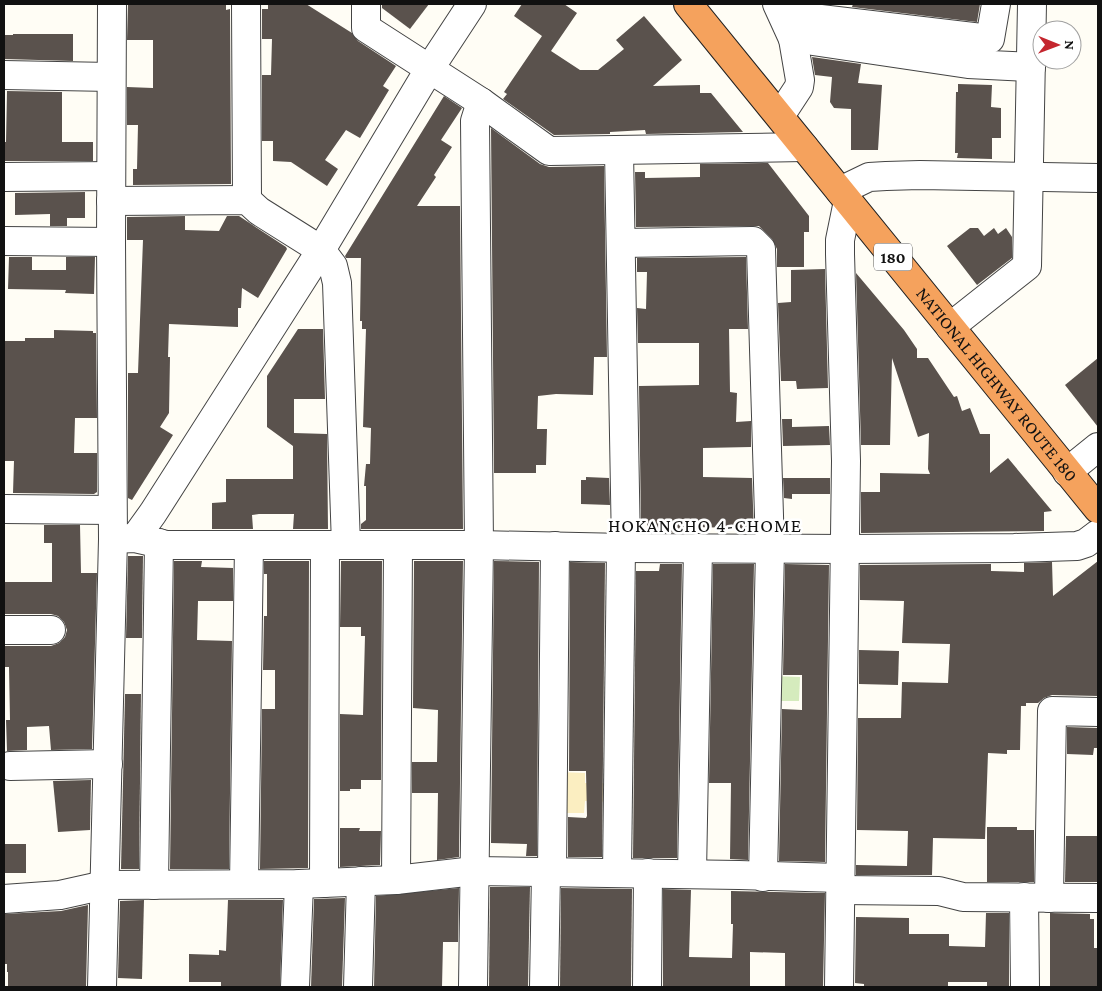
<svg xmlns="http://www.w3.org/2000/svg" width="1102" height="991" viewBox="0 0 1102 991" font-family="'Crimson Pro',serif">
<rect width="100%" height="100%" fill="#fffdf5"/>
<!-- green -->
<path fill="#d5ebbd" d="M772,676L800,677L799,701H771Z"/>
<!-- sand -->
<path fill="#fbeec1" d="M559,772L585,773V783H613V802L585,801L584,813H558Z"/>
<!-- building -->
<g fill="#5a524d">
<path d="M128,4H226V10L230,9L231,184L133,185V169H137L138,125H127V87L153,88V40H127Z"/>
<path d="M268,4H306L352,33L358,41L396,66L383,86L389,90L360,138L346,130L325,160L338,169L327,186L291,162L273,161V141H262V75H271L272,39H262V9H268Z"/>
<path d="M382,4H429L410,29L382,8Z"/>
<path d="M522,4H564L577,13L551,51L580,70H598L624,49L616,40L644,16L682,60L653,86L700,85V93H711L743,132L646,134L645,130L610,132V134L554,135L503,99L507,94L504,92L542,36L514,16Z"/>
<path d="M853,4H980L977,22L852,7Z"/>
<path d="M13,34H73V61L4,59V35H13Z"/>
<path d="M812,57L861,64L858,83L882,85L878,150H851V109L834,108L830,102L832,77L815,75Z"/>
<path d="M958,84L992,85L991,107L1001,108V138H992V159L957,158L958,153H955L956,92H958Z"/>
<path d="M7,91L62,92V142H93V161H4V142H6Z"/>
<path d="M444,96L462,108L441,140L452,147L434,175L436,177L417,206H460L463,529H361V524L366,520V486H364L366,464H370L371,428L363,427L366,329H362V321H360L361,258H346L345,256Z"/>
<path d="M491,128L540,164L549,167L604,166L607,357H594L593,395L556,394L538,396L537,429H547L546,465H536V473H494Z"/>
<path d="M768,163L809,216V232H804V267H777V249L772,239L759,226L636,227L635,172H645V178L700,177V164Z"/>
<path d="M85,192V218H67V226H50V214L15,215V193Z"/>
<path d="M185,216V230L219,231L227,216H239L286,247L287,249L258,298L242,288L241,308H238V327L169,324L168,357H170L169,413L160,427L173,435L132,500L128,498V373H138L143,240H127V217Z"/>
<path d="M970,228H978L984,236L994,228L998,234L1006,228L1012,237V258L977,285L947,246Z"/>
<path d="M9,257H32V270H66V257H95L94,294L65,293L66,290L8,289Z"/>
<path d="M746,257L748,329H729L730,392L737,393L736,422L751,421V447L703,448V477L752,478L754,533H739V528L694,527V533L647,532V523H641L639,386L699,385V343H638L637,308L646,309L647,272H637V258Z"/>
<path d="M825,269L828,388L797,389L796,381H781L778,303L791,302V270Z"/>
<path d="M856,273L904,330L917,349V358H928L954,397L957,396L962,411L970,408L980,434H990V473L1008,458L1052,511L1044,512V531L861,533V492H880V473L930,474L928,469L929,433L918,437L892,358L890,445H861Z"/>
<path d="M298,329H323L325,399H294V433L327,434L328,529H293L294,514H259L252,515L253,529H212V503L226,502V479H293V446L267,427V376Z"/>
<path d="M54,330L93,331V333H96L97,418H75L74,453H97V492L94,494L13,493L14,461H4V341H25V338H54Z"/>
<path d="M1098,358V427L1065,385Z"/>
<path d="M782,419H792V427L829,426L830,445L783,446Z"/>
<path d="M586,477L609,478L610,505L581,504V480H586Z"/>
<path d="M783,478H830V494H792V499L784,498Z"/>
<path d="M44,525H80L81,573H97L92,749L51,750L49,726L27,727V750L7,751L6,720H10L9,667H4V646H51L59,643L65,637L67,630L64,622L58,616L51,614H4V582H52V543H44Z"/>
<path d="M128,556H143L142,638H126Z"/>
<path d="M174,561H202L201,567L233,568V601H198L197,640L232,641L229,869H170Z"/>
<path d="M264,561H309L308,868L260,869L262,709H275V670H263L264,616H267V574H264Z"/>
<path d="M341,561H382L381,780H361V789H350V791H340V714L363,715L365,636H361V627H340Z"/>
<path d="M414,561H463L459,857L437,860L438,793H412V762H437L438,710L413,708Z"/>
<path d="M494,561L539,562L537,856H526L527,844L491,843Z"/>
<path d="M1098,561V696L1052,695L1044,698L1038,703H1026V706H1021L1020,750H1007V754L988,753L985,839L933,838L932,875H856V865L907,866L908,831L857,830L858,718H901L902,682L948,683L950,644L902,643L904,601L860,600V565L991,564V571L1024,572V563L1052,562L1053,596Z"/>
<path d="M570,562L605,563L602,857H568V817L586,818L587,816L586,771H569Z"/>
<path d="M660,564H682L677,858H633L636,571H659Z"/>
<path d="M713,564H754L748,860L730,859L731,783H709Z"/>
<path d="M785,564L829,565L825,862L779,861L782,709L802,710V675H783Z"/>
<path d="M859,650L899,651L898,685L859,684Z"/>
<path d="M125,694H141L139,869H121Z"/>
<path d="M1067,727L1098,728V748H1094L1093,755L1067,754Z"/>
<path d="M91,780L90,830L58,832L53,781Z"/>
<path d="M987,827H1017V830H1034V882H987Z"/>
<path d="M340,828H360L359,831H381L380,865L340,867Z"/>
<path d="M1066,836H1098V882H1065Z"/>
<rect x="4" y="844" width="22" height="29"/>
<path d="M490,887H530L528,987H489Z"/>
<path d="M459,888L458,942H443L442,987H374L376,896Z"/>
<path d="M561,888L632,889L631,987H560Z"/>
<path d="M663,889L691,890L689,957L732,958L733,924H731V891L825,893L823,987H785V953L750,952V987H663Z"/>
<path d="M345,898L342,987H311L314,899Z"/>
<path d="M144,900L142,979L118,978L120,901Z"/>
<path d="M228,900H283L280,987H221V982H189V954L219,955V950L226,951Z"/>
<path d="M88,905L86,987H8V972H7V964H4V914L61,911Z"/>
<path d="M986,913H1009V987H987V982H948V986H945V987H864V984L855,983L856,917L909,918V934H949V946L985,947Z"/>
<path d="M1050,913L1090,914V919H1094V948H1097L1098,987H1050Z"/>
</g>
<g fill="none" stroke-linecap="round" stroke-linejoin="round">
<defs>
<g id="minor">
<path d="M246,4L247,200"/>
<path d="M366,4V28L481,102L549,151L804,147"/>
<path d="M777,4L793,39L800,80L799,87L780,116"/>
<path d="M804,4L806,12L812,18L990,39L996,4"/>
<path d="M793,39L806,40L968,64L1031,67"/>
<path d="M4,75L111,77"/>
<path d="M619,151L626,548"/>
<path d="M4,177L111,176"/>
<path d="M840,191L869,177L886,176L920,175L1098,178"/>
<path d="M111,201L247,200L259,211L321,250L333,266L337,283L346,545"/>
<path d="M4,241L111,242"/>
<path d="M621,243L753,241L761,249L770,549L763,877"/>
<path d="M950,327L1027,266L1032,4"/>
<path d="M1067,472L1098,447"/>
<path d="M4,509L112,510"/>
<path d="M135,538L153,513L321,250L430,68L472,4"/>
<path d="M113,539L135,538L166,545H479L626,548L845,549L1014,548L1077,546L1086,543L1098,534"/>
<path d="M4,630H51"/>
<path d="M10,766L108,764"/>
<path d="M552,872L555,546"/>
<path d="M617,873L621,547"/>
<path d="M692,874L698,548"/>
<path d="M396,880L398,545"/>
<path d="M324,883L325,545"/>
<path d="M244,884L249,545"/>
<path d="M154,885L159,543"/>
<path d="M841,890L939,891L963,897L1098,898"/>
<path d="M1024,897L1025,987"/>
<path d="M1049,898L1052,711L1098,712"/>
<path d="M4,899L60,895L105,885L299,884L396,880L474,871L739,875L840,878"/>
<path d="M102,987L113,539L111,242L112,4"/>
<path d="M295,987L299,884"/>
<path d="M358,987L361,881"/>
<path d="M473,987L479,545L475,121L481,102"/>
<path d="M544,987L546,872"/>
<path d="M647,987L648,873"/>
<path d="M839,987L846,461L840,254V240L848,201"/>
</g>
<g id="highway">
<path id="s1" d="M688,4L1098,509"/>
</g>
</defs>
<!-- minor casing -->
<use href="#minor" stroke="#444" stroke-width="30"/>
<!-- highway casing -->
<use href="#highway" stroke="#222" stroke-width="30"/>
<!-- minor -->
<use href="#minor" stroke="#fff" stroke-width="28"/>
<!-- highway -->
<use href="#highway" stroke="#f5a25d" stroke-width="28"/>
</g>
<g text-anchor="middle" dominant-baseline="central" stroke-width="5" stroke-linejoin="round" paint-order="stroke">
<!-- shield labels -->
<rect fill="#fff" stroke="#585858" stroke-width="1" x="874" y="243.5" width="38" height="27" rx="4"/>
<g font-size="16" font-weight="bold" fill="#111">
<text x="893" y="257">180</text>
</g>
<!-- street labels -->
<g font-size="18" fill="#111" stroke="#fff">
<text stroke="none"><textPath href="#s1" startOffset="490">NATIONAL HIGHWAY ROUTE 180</textPath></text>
</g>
<!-- neighbourhood labels -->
<g font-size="19" letter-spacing="1" fill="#111" stroke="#fff">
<text x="705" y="525">HOKANCHO 4-CHOME</text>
</g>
</g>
<!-- border -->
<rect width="1102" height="991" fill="none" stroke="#111111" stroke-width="10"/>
<!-- north arrow -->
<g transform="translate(1057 45) rotate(91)"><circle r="24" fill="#ffffff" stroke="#a0a0a0"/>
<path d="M0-4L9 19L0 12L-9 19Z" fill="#c4262e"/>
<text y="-8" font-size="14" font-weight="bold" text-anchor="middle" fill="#111111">N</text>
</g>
</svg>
